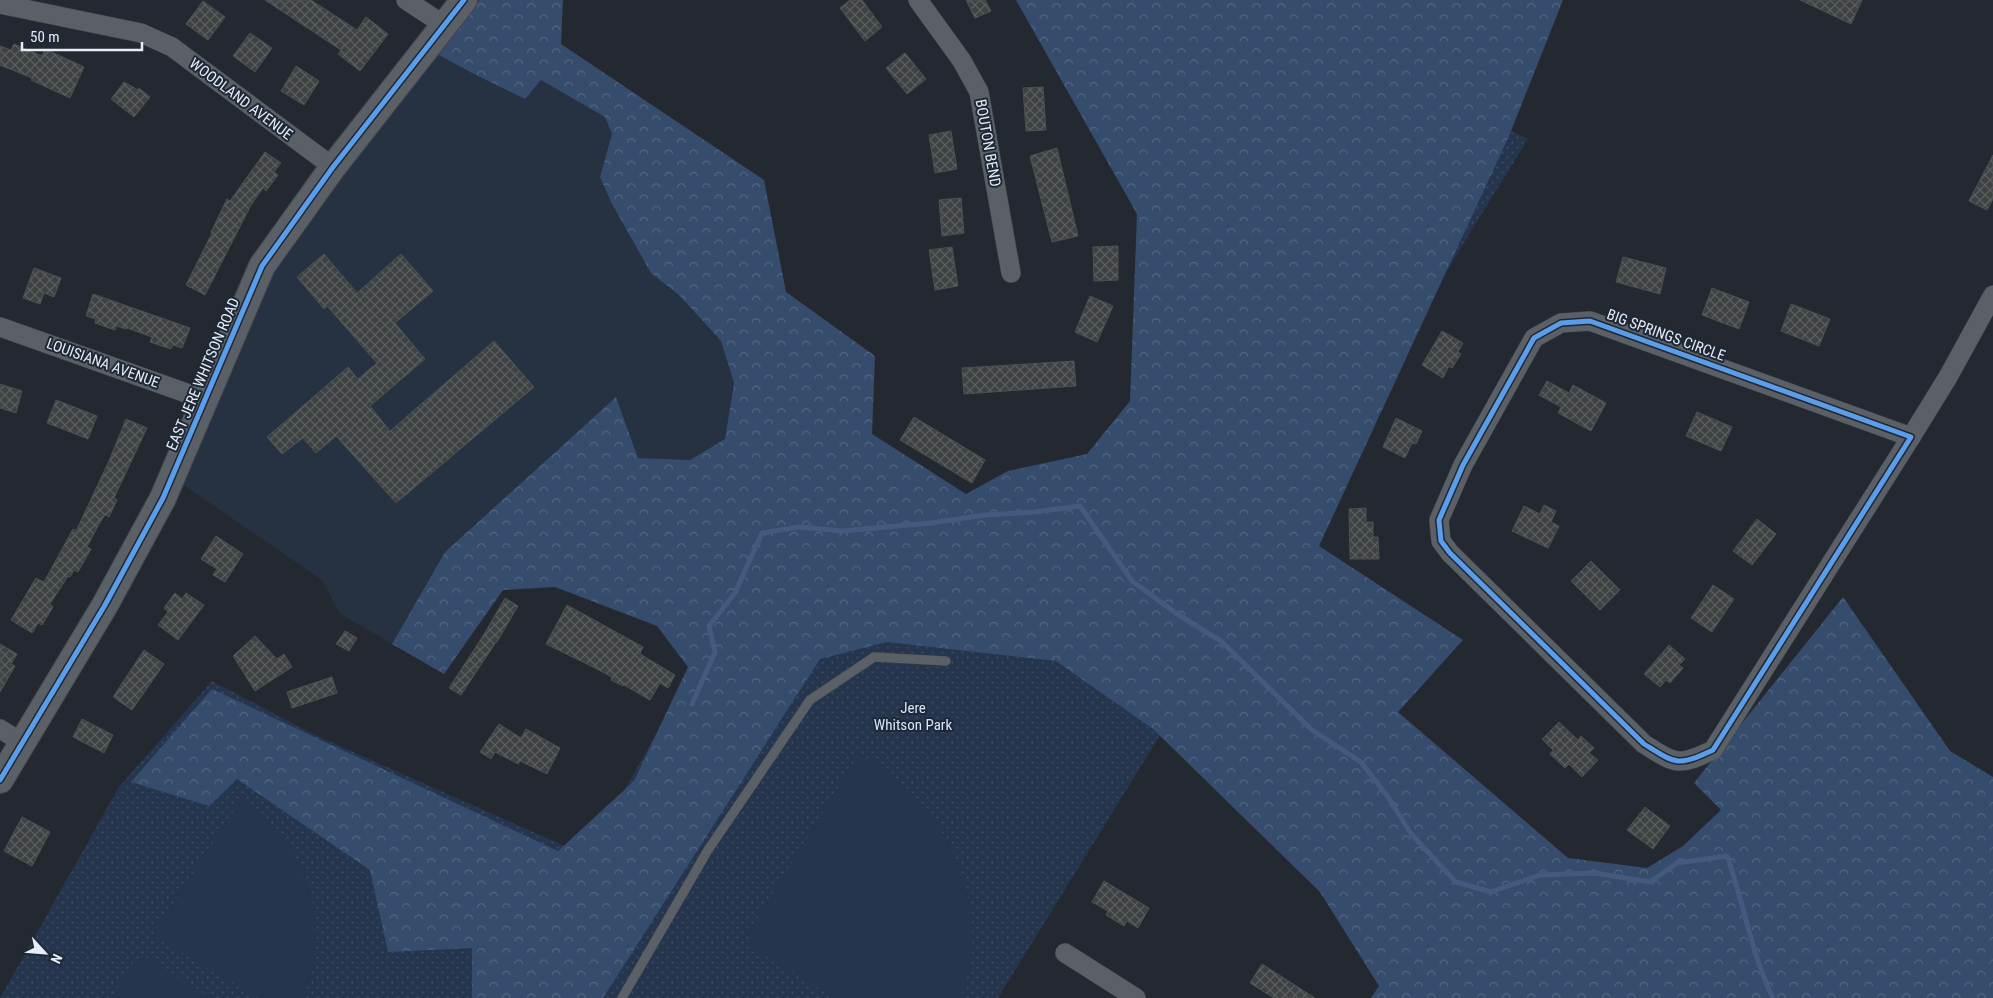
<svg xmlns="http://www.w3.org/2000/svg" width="1993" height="998" viewBox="0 0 1993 998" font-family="'Roboto Condensed',sans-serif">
<defs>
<pattern id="grass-dots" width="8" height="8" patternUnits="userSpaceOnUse" patternTransform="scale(1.25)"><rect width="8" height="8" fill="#25354e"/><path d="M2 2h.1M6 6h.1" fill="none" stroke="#3a495f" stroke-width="1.8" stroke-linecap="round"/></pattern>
<pattern id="forest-crowns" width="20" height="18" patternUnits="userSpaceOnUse" patternTransform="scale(1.25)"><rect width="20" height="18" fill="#354c6d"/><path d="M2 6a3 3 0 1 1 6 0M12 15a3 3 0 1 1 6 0" fill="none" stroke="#526682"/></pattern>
<pattern id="building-cross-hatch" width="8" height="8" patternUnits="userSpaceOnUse" patternTransform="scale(1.25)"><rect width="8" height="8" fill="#3e4242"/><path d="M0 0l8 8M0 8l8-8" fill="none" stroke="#5a5e5e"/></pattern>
</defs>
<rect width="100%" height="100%" fill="#242931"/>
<!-- built -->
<path fill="#263142" d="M437,54L470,72L525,99L541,80L606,117L612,134L600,176L651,273L679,295L721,341L734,383L725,439L690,460L638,458L616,397L445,552L392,644L339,613L322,580L182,484L274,269L346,166Z"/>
<!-- grass -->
<path fill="url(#grass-dots)" d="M1230,0L1528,139L998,998H0L119,787L212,681L313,734L587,856L700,657L963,501L1093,481L1154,400Z"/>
<!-- forest -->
<path fill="url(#forest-crowns)" d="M479,0H563L561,44L764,180L786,292L875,356L872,434L966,494L1008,471L1087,454L1130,401L1137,214L1016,0H1563L1509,136L1319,546L1463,640L1398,712L1568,858L1647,868L1683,846L1721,810L1694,783L1843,597L1950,751L1993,777V998H1371L1379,986L1320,892L1153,729L1056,661L887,642L820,659L603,998H472V948L388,952L370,870L237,779L209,806L131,782L212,689L558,851L634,781L688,667L657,626L555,587L503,590L444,674L392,644L445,552L616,397L638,458L690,460L725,439L734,383L721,341L679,295L651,273L611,202L600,177L612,134L605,117L541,80L525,99L470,72L437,54Z"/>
<!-- garden -->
<g fill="#25354e">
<path d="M859,754C868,759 879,765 888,771C895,776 901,784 907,790C964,845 989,922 961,998H835L752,948L748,934Z"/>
<path d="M241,800C251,808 263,815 271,824C313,866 332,944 301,998H259L157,938L155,931Z"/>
<path d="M147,958L211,998H111L134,961Z"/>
</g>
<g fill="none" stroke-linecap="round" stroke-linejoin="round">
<!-- stream -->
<path stroke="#435a7e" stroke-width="5" d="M692,704L715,652L709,626L735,593L762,533L799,527L842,531L931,523L985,515L1035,512L1080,506L1132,581L1180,616L1221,641L1312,730L1361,762L1388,797L1412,835L1456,882L1491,892L1540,875L1595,873L1650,882L1677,863L1727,856C1744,903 1751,953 1773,998"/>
</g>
<!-- building -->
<g fill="url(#building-cross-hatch)" stroke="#4c5050">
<path d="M265,0H311L357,30L366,17L388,34L360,71L338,54L341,50Z"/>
<path d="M850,0H862L882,27L865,41L840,8Z"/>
<path d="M966,0H985L991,11L975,18Z"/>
<path d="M1800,0H1862L1851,24Z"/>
<path d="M203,1L225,17L208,40L186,24Z"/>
<path d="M250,33L272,48L255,72L233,56Z"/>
<path d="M14,44L42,56L45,49L84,67L70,98L31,80L32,78L0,65V46L11,50Z"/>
<path d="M905,53L926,79L907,94L886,68Z"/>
<path d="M296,66L319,81L304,105L281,91Z"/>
<path d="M124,82L138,90L139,88L150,97L134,117L111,99Z"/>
<path d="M1043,87L1046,130L1026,131L1023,88Z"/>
<path d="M951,131L957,169L935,173L929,135Z"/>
<path d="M1057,148L1078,236L1052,242L1030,156Z"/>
<path d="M265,152L281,163L274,172L278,175L266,191L263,188L251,205L205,295L186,285L212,233L211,232L227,199L230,201Z"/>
<path d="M1993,155V199L1987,210L1969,201Z"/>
<path d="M961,198L964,233L942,236L939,200Z"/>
<path d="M1118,246V280L1094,281L1093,247Z"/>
<path d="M952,247L958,286L935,290L929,250Z"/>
<path d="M324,254L357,293L401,254L433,291L395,323L425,359L370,406L390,431L494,341L534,387L396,503L336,436L316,453L303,438L282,454L267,437L348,367L358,379L377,363L327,306L324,309L297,277Z"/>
<path d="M1623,257L1666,268L1660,294L1616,282Z"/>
<path d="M34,268L61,278L54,297L44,293L40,304L23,298Z"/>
<path d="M1712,288L1749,302L1739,329L1702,315Z"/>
<path d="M93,294L190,328L182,348L173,345L171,349L150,342L152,337L127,328V329L116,326L115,330L95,323L96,319L86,316Z"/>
<path d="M1090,296L1113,306L1097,342L1075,332Z"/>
<path d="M1791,304L1830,319L1819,346L1781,331Z"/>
<path d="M1442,331L1463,343L1458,352L1461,354L1452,368L1449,366L1443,378L1422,365Z"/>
<path d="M1074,361L1076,386L964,394L962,368Z"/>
<path d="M1547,381L1569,393L1573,385L1606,403L1591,431L1558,413L1561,407L1539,395Z"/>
<path d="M0,384L22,391L16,413L0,408Z"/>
<path d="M56,400L97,416L88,439L47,423Z"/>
<path d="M1697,412L1732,427L1721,451L1686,436Z"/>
<path d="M914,417L985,460L972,483L900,440Z"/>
<path d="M1396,418L1422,431L1416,444L1412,443L1405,458L1383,447Z"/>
<path d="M126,419L147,428L114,498L117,500L109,517L105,515L99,524L87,547L91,549L78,572L74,570L70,577L68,576L50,604L53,607L42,625L38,623L32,633L11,620L36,578L44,582L73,529L76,531L109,461Z"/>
<path d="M1544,505L1556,511L1551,522L1559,526L1548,548L1512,531L1524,506L1540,514Z"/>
<path d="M1366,508V522H1373V537H1378L1379,559H1350L1349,509Z"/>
<path d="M1757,519L1776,534L1752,565L1733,551Z"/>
<path d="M216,536L243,554L225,582L213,575L217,569L201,559Z"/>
<path d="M1591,561L1620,590L1600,610L1571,581Z"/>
<path d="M1713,585L1734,599L1712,632L1691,618Z"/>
<path d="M175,593L182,599L186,593L204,605L178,640L158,625L168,612L164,608Z"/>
<path d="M505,598L518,606L497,642H496L461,695L449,688L483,636Z"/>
<path d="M567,605L643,647L640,654L675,675L668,688L660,683L650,700L624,685L623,686L611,680L612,677L591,666L546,644Z"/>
<path d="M345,631L357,638L349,651L336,644Z"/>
<path d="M255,636L277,659L284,654L292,667L255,691L233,656Z"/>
<path d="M0,644L17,654L11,664L15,666L0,692Z"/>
<path d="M1669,645L1685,659L1679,665L1683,668L1670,683L1666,680L1660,687L1644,674Z"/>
<path d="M144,650L164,664L132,710L113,697Z"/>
<path d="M332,677L337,693L292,708L287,692Z"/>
<path d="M82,719L113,735L104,753L73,737Z"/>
<path d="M1559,722L1578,740L1581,736L1594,748L1589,753L1598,760L1582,777L1569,764L1565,768L1550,754L1553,750L1542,739Z"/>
<path d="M499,724L521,738L526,729L560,748L547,774L520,761L518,764L495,752L491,759L480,752Z"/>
<path d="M1645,807L1670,826L1653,849L1627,830Z"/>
<path d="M22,817L50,832L32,866L4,851Z"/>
<path d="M1104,881L1149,908L1138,928L1127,921L1124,926L1106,915L1108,911L1092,902Z"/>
<path d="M1262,964L1315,998H1274L1250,983Z"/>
</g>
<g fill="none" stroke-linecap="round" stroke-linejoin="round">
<defs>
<path id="lane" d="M622,998L708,850L810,700L874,657L946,661"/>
<g id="street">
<path d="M406,0L444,25"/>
<path d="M918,0L962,61L979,92L1011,273"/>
<path d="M0,4L141,33L172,47L333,167"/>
<path d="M1590,321L1911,437L1713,750C1677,767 1676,764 1644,744L1450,553L1441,541L1439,520L1463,465L1534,338L1561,323Z"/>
<path d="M0,327L206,400"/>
<path d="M1911,437L1948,377L1993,295"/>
<path d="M0,729L23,743"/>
<path d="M1065,953L1136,998"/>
</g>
<path id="secondary" d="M0,780L105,605L163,498L262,266L333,167L464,0"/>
</defs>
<!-- lane casing -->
<use href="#lane" stroke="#42464c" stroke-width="10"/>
<!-- street casing -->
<use href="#street" stroke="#42464c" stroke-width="20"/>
<!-- secondary casing -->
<use href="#secondary" stroke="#42464c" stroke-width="28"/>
<!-- lane -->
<use href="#lane" stroke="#5b5f66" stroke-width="9"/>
<!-- street -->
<use href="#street" stroke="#5b5f66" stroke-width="19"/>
<!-- secondary -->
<use href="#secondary" stroke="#5b5f66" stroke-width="26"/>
<defs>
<g id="cycleway">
<path d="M1590,321L1911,437L1713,750C1677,767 1676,764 1644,744L1450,553L1441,541L1439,520L1463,465L1534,338L1561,323Z"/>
<path d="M0,780L105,605L163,498L262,266L333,167L464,0"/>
</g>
</defs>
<!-- cycleway casing -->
<use href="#cycleway" stroke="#1f2836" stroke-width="8"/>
<!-- cycleway -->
<use href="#cycleway" stroke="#5a9eea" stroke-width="5"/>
</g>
<g text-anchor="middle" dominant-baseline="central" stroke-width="4" stroke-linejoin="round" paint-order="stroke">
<!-- street labels -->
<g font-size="15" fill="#e7edf6" stroke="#1f2836">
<text transform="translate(241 99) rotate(37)">WOODLAND AVENUE</text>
<text transform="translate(988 143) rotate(80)">BOUTON BEND</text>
<text transform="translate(1666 335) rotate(20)">BIG SPRINGS CIRCLE</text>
<text transform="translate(103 363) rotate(20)">LOUISIANA AVENUE</text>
<text transform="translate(203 374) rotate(-67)">EAST JERE WHITSON ROAD</text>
</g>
<!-- park labels -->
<g font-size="15" fill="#d4e5ff" stroke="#1f2836">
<text x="913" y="708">Jere<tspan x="913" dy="17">Whitson Park</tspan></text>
</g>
</g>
<!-- north arrow -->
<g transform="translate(45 953) rotate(116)" stroke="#1f2836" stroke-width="4" paint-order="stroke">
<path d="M0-4L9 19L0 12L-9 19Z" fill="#e7edf6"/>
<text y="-8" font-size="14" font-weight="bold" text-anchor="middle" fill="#e7edf6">N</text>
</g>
<!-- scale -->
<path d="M22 42v8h120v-8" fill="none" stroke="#e7edf6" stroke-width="2.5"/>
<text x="30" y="42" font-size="15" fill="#e7edf6" stroke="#1f2836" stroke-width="4" paint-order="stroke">50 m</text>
</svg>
